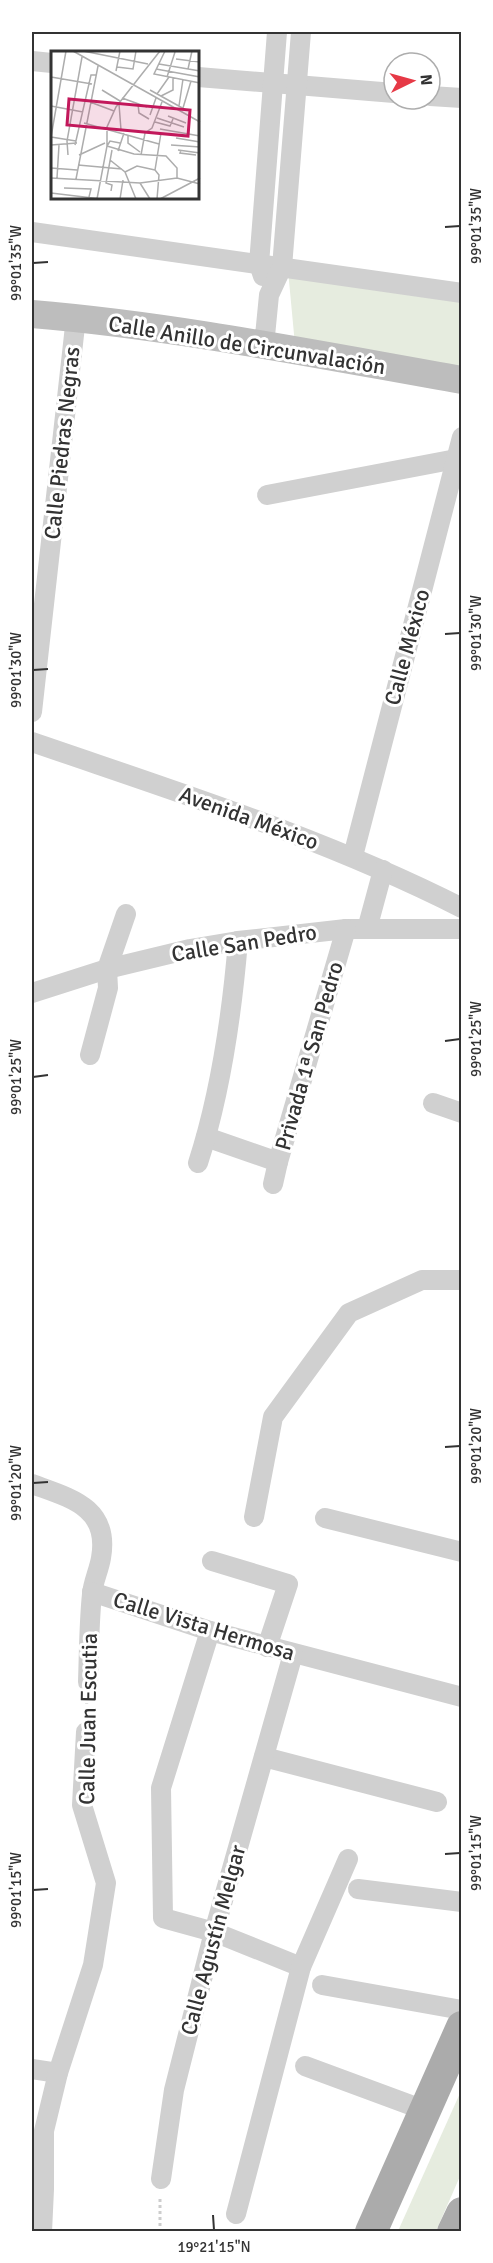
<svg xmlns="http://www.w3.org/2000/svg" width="493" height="2263" viewBox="0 0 493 2263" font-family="Signika,sans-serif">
<rect width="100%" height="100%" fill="#fff"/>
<!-- green -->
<g fill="#e6ecdf">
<path d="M288,270L461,298V367L295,345Z"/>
<path d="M461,2091V2174L436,2231H398Z"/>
</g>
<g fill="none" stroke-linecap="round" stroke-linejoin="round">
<!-- path -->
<g stroke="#cdcdcd" stroke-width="3" stroke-dasharray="3 3" stroke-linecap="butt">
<path d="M86,1716L87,1698"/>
<path d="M160,2232V2197"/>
</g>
<!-- street -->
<g stroke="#d0d0d0" stroke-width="20">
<path d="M32,61L52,63"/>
<path d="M198,77L394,93"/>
<path d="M430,96L462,98"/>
<path d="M32,232L462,293"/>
<path d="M263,276L259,264L277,32"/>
<path d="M264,346L269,295L282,267L301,32"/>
<path d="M267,495L456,459"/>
<path d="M32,712L76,317"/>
<path d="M32,742C177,792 324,838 462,908"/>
<path d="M353,856L462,437"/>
<path d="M367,929L383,870"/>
<path d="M32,993L107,969L190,949L238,941L346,929H462"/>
<path d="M90,1055L108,988L107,969L126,914"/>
<path d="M433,1103L462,1113"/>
<path d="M206,1137L278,1162"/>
<path d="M198,1163C220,1095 232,1013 238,941"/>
<path d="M273,1184L278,1162L346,929"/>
<path d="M32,1484C70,1498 110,1507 101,1558C99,1570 93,1582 92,1594C89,1623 89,1653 88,1682"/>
<path d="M254,1517L273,1417L349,1313L422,1280H462"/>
<path d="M325,1518L462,1552"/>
<path d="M212,1561L288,1584L267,1647"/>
<path d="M92,1592L210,1631L462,1697"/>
<path d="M210,1631L161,1788L163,1918L214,1932L301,1967"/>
<path d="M264,1757L437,1802"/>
<path d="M358,1889L462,1902"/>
<path d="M322,1985L462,2010"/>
<path d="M305,2066L424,2110"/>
<path d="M32,2069L58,2073"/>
<path d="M161,2179L174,2090L214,1932L293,1654"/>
<path d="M236,2214L301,1967L348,1859"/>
<path d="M42,2232L44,2189V2131L58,2073L93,1965L106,1883L82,1805L86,1732"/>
</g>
<!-- secondary -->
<path stroke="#bdbdbd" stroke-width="28" d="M32,314C176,326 319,355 462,380"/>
<!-- primary -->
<g stroke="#ababab" stroke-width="32">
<path d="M371,2232L462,2027"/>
<path d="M453,2232L462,2213"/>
</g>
</g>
<!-- ticks -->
<path fill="none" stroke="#333" stroke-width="2" d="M445,227L460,226M33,263L48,262M445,634L460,633M33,670L48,669M445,1041L460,1039M33,1077L48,1075M445,1447L460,1446M33,1483L48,1482M445,1854L460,1853M33,1890L48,1889M213,2215L214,2230"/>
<g text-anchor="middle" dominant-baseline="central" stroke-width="6" stroke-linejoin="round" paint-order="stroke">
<!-- street labels -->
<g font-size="22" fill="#333" stroke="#fff">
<text transform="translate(247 345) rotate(9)">Calle Anillo de Circunvalación</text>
<text transform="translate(62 443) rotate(-84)">Calle Piedras Negras</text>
<text transform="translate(407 647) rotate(-75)">Calle México</text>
<text transform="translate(249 818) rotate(20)">Avenida México</text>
<text transform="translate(244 943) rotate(-9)">Calle San Pedro</text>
<text transform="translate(309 1056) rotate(-74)">Privada 1ª San Pedro</text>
<text transform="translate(204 1626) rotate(17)">Calle Vista Hermosa</text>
<text transform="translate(88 1719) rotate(-89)">Calle Juan Escutia</text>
<text transform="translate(213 1940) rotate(-75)">Calle Agustín Melgar</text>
</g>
</g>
<!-- overview -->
<g transform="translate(51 51)">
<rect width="148" height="148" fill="#fff"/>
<path fill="none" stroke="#adadad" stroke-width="1.5" d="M22,0L149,71M32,0L97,13M114,0L103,23L149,32M125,8L149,11M108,13L149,20M66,16L82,18L85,0M105,18L149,26M137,18L141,0M65,20L69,0M0,26L41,33M116,26L124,1M51,39L69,50M99,39L135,59M106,43L118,26M110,45L122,39V27M71,47L96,56M39,51L63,60M68,53L70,79M87,53L88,62L98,68M0,55L32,61M128,55L132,28M132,57L140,30M99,64L105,47M117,65L135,72M106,67L133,76M104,71L119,75L122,68M33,72L108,93M109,78L149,85M77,84V92L89,101M0,86L15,0M0,86L25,90M125,87L149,91M0,94L26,92M24,94L40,24H45M120,94L149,96M56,95V76L65,56L109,0M56,95L83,103L115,105L126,117V127M127,99L149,102M130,99L129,102L145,104M67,100L73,82M17,104L16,90L31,6M28,104L54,92M90,104L94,82L101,77L111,51M59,109L74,121L85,148M27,114L71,118M0,117L26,119M74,121L86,115L104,119M0,127L89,132L126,127L149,133M6,127L8,94M25,128L47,15M89,132L99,148M13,137L40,138L38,146M60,140L61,134L55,132L61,99M0,142L50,148M46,148L56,95L59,90L69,92M69,148L72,129M106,148L108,124L104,119L110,82M109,148L149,127"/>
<path fill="#c2185b" fill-opacity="0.15" stroke="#c2185b" stroke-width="3" d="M18,48L139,59L137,85L16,74Z"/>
<rect width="148" height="148" fill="none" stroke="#333" stroke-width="3"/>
</g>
<!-- border -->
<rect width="493" height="2263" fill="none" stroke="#ffffff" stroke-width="66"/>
<!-- north arrow -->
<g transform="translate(412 81) rotate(85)"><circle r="28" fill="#ffffff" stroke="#adadad" stroke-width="1.5"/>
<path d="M0-4.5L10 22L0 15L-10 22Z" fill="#e63946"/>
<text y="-9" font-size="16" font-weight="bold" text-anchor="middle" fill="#333333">N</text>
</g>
<rect x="33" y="33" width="427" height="2197" fill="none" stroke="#333" stroke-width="2"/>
<g font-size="15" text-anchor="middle" fill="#333">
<text transform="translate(476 226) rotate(-90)" y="5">99°01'35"W</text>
<text transform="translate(16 263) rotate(-90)" y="5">99°01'35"W</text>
<text transform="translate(476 633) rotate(-90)" y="5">99°01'30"W</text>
<text transform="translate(16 670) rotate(-90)" y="5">99°01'30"W</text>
<text transform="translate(476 1039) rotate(-90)" y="5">99°01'25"W</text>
<text transform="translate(16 1077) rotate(-90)" y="5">99°01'25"W</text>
<text transform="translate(476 1446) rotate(-90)" y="5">99°01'20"W</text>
<text transform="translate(16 1483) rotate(-90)" y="5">99°01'20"W</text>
<text transform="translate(476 1853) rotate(-90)" y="5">99°01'15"W</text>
<text transform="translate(16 1890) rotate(-90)" y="5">99°01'15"W</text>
<text x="214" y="2252">19°21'15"N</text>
</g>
</svg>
